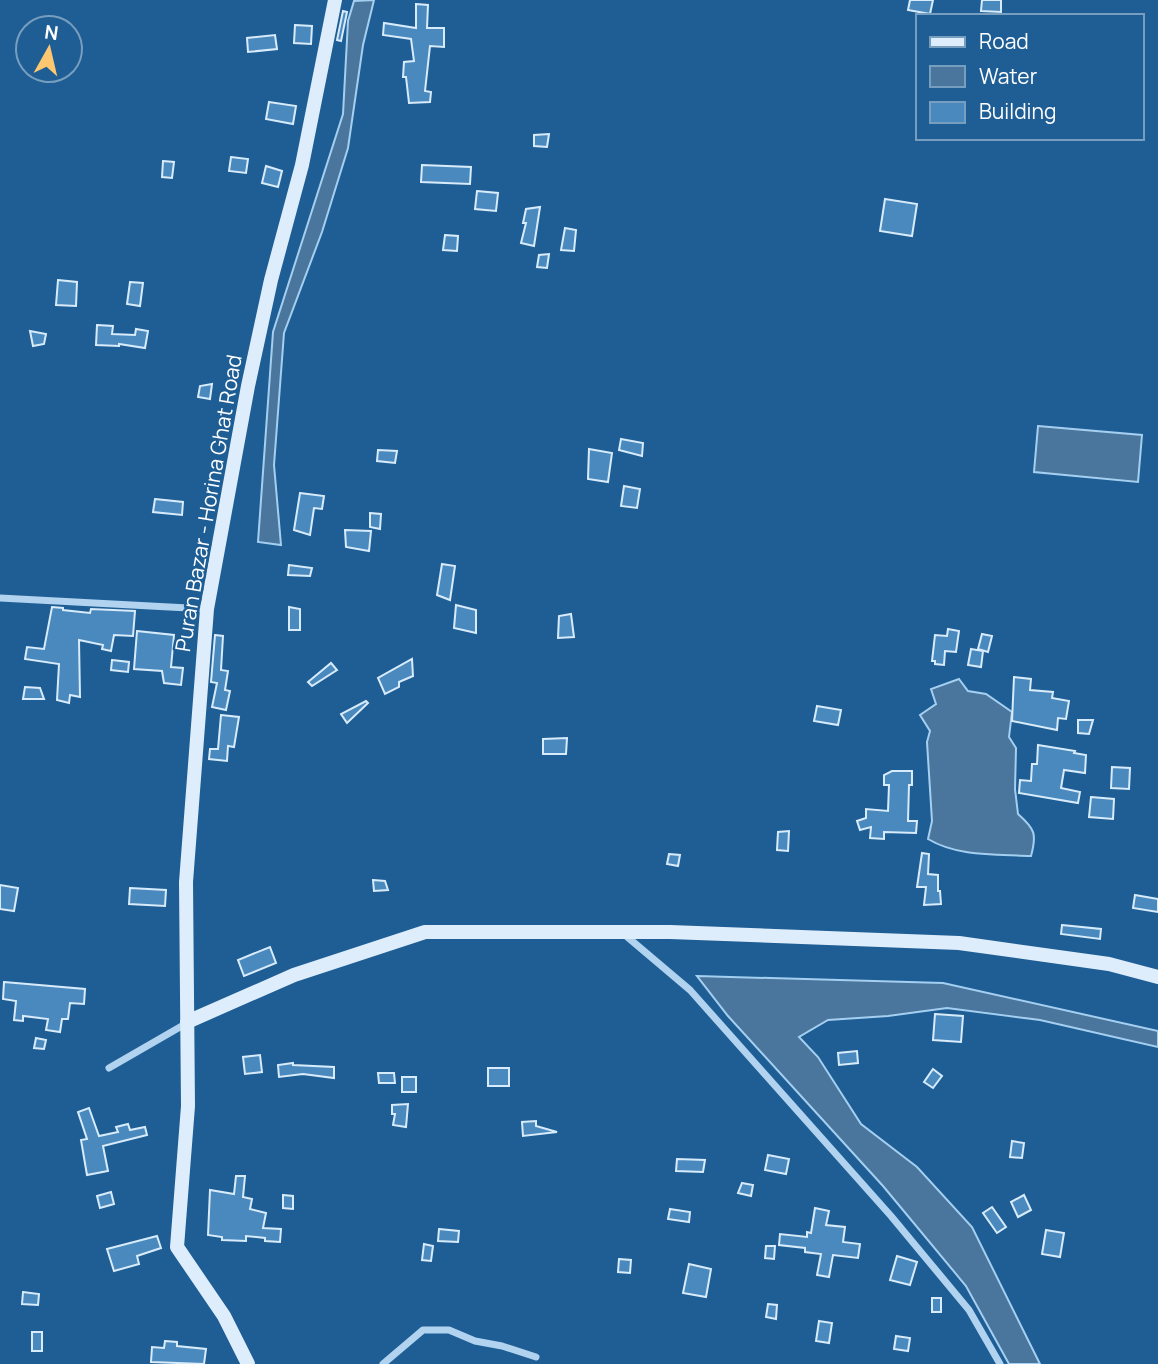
<svg xmlns="http://www.w3.org/2000/svg" width="1158" height="1364" viewBox="0 0 1158 1364" font-family="Manrope,sans-serif">
<rect width="100%" height="100%" fill="#1e5e95"/>
<!-- water -->
<g fill="#4a769d" stroke="#a5cff0" stroke-width="2">
<path d="M374,0L363,45L348,148L322,232L284,333L274,465L281,545L258,542L273,332L343,114L348,21L354,1Z"/>
<path d="M1038,426L1142,435L1138,482L1034,472Z"/>
<path d="M959,679L968,691L986,694L1012,712L1009,737L1016,748L1015,789L1018,814C1035,829 1037,834 1031,856C996,854 958,857 928,839L932,821L927,742L930,731L920,715L936,704L931,689Z"/>
<path d="M697,976L943,983L1158,1031V1047L1040,1020L947,1008L888,1016L828,1020L799,1037L818,1057L861,1124L917,1167L972,1227L1040,1364H1009L966,1286L883,1186L728,1016Z"/>
</g>
<!-- building -->
<g fill="#4a89bd" stroke="#d7ebfa" stroke-width="2">
<path d="M910,0H933L930,14L908,10Z"/>
<path d="M982,0H1001V12L981,11Z"/>
<path d="M416,4L428,5L427,28H444V47L430,46L425,91L431,92L430,102L409,103L406,77H403L404,62L414,61L411,39L383,35L384,23L416,28Z"/>
<path d="M343,11L347,12L341,41L337,40Z"/>
<path d="M295,25L312,26L311,44L294,43Z"/>
<path d="M275,35L277,49L248,52L247,38Z"/>
<path d="M269,102L296,106L293,124L266,119Z"/>
<path d="M549,134L547,147L534,146V135Z"/>
<path d="M231,157L248,159L246,173L229,171Z"/>
<path d="M163,161L174,162L172,178L162,177Z"/>
<path d="M422,165L471,167L470,184L421,182Z"/>
<path d="M266,166L282,171L278,187L262,183Z"/>
<path d="M477,191L498,193L496,211L475,209Z"/>
<path d="M885,199L917,204L912,236L880,231Z"/>
<path d="M540,207L534,246L521,243L526,223H523L526,209Z"/>
<path d="M565,228L576,230L574,251L561,250Z"/>
<path d="M445,235L458,236L457,251L443,250Z"/>
<path d="M549,254L547,268L537,267L539,255Z"/>
<path d="M58,280L77,282L76,306L56,305Z"/>
<path d="M130,282L143,283L140,306L127,304Z"/>
<path d="M97,325L113,326L112,334L135,335L136,329L148,331L145,348L119,344V346L96,345Z"/>
<path d="M30,331L46,334L44,344L33,346Z"/>
<path d="M212,384L210,399L198,397L200,386Z"/>
<path d="M621,439L643,443L642,456L619,450Z"/>
<path d="M589,449L612,453L608,482L588,479Z"/>
<path d="M378,450L397,451L395,463L377,461Z"/>
<path d="M624,486L640,489L637,508L621,506Z"/>
<path d="M300,493L324,496L322,509L314,508L310,535L294,530Z"/>
<path d="M155,499L183,502L182,515L153,512Z"/>
<path d="M370,513L381,514L380,529L370,527Z"/>
<path d="M345,530L371,531L369,551L346,547Z"/>
<path d="M442,564L455,566L450,600L437,595Z"/>
<path d="M289,565L312,568L310,576L288,575Z"/>
<path d="M456,605L476,610V633L454,628Z"/>
<path d="M52,607L63,608V610L90,613L91,609L135,611L133,636L114,635L111,651L102,649L103,645L79,640L80,697L70,695L69,703L57,700L59,664L25,659L27,647L44,649Z"/>
<path d="M289,607L300,609V630H289Z"/>
<path d="M571,614L574,637L558,638L559,616Z"/>
<path d="M948,629L959,631L956,652L945,651L944,665L935,664V661H932L935,635L947,636Z"/>
<path d="M137,631L174,635L171,667L183,668L181,685L164,683L162,671L134,669Z"/>
<path d="M982,634L992,636L988,652L978,649Z"/>
<path d="M215,635L223,636L221,670L228,671L225,690L230,691L226,710L212,707L217,683L211,682Z"/>
<path d="M971,649L983,651L981,667L968,665Z"/>
<path d="M412,659L413,676L399,682V687L385,694L378,678Z"/>
<path d="M112,660L129,662L128,672L111,670Z"/>
<path d="M331,663L337,670L312,686L308,682Z"/>
<path d="M1014,677L1031,679L1030,690L1053,692L1052,698L1069,701L1066,719L1058,718L1057,730L1012,721Z"/>
<path d="M25,687L40,688L44,699H23Z"/>
<path d="M366,701L368,703L347,723L341,714Z"/>
<path d="M817,706L841,710L838,725L814,721Z"/>
<path d="M221,715L239,717L234,747L228,746L227,761L209,759L210,749H218Z"/>
<path d="M1078,720H1093L1089,734L1078,733Z"/>
<path d="M567,738L566,754H543V739Z"/>
<path d="M1038,745L1075,751L1074,753L1086,755L1085,773L1064,770L1061,788L1080,792L1078,803L1019,793L1020,780L1031,781L1032,764H1037Z"/>
<path d="M1112,767L1130,768L1129,789L1111,788Z"/>
<path d="M892,771H912V785H909L908,821H917L916,833L884,832V839L870,838L871,827L860,830L857,821L866,818V809L888,811L889,785H884V775Z"/>
<path d="M1091,797L1114,799L1113,819L1089,817Z"/>
<path d="M789,831L788,851L777,850L778,832Z"/>
<path d="M922,853L929,854L928,874L938,875V891H940L941,904L924,905L926,887H917Z"/>
<path d="M669,854L680,855L678,866L667,864Z"/>
<path d="M373,880L385,881L388,890L374,891Z"/>
<path d="M0,885L18,888L14,911L0,909Z"/>
<path d="M130,888L166,890L165,906L129,904Z"/>
<path d="M1135,895L1158,899V912L1133,908Z"/>
<path d="M1062,925L1101,929L1100,939L1061,934Z"/>
<path d="M270,947L276,963L244,976L238,960Z"/>
<path d="M4,982L85,989L84,1004L70,1003L68,1019H62L60,1032L46,1030L48,1019L23,1016V1021L14,1020L16,1001L3,999Z"/>
<path d="M935,1014L963,1016L961,1042L933,1040Z"/>
<path d="M36,1038L46,1040L44,1049L34,1048Z"/>
<path d="M857,1051L858,1063L839,1065L838,1053Z"/>
<path d="M260,1055L262,1072L245,1074L243,1057Z"/>
<path d="M293,1063V1065L334,1067V1078L303,1074L279,1077L278,1065Z"/>
<rect x="488" y="1068" width="21" height="18"/>
<path d="M933,1069L942,1076L933,1088L924,1082Z"/>
<path d="M378,1073H394L395,1083H379Z"/>
<rect x="402" y="1077" width="14" height="15"/>
<path d="M408,1104L406,1127L393,1125L395,1114H392V1105Z"/>
<path d="M89,1108L99,1136L118,1132L116,1127L128,1124L130,1130L145,1127L147,1135L103,1146L108,1171L87,1175L81,1140L87,1139L78,1112Z"/>
<path d="M536,1121V1126L557,1132L523,1136L522,1122Z"/>
<path d="M1012,1141L1024,1143L1022,1158L1010,1157Z"/>
<path d="M768,1155L789,1159L786,1174L765,1170Z"/>
<path d="M677,1159L705,1160L703,1172L676,1171Z"/>
<path d="M236,1176H245L243,1197L252,1199L250,1209L266,1213L263,1228L281,1229L280,1242L265,1241V1238L246,1236V1241L222,1240V1237L208,1235L210,1190L234,1194Z"/>
<path d="M742,1183L753,1185L751,1196L738,1193Z"/>
<path d="M111,1192L114,1204L100,1208L97,1196Z"/>
<path d="M283,1195L293,1196V1209L283,1208Z"/>
<path d="M1024,1195L1031,1210L1018,1217L1011,1202Z"/>
<path d="M992,1207L1006,1227L997,1233L983,1213Z"/>
<path d="M815,1208L829,1211L826,1225L845,1227L843,1242L860,1244L858,1258L833,1255L829,1277L817,1275L821,1254L805,1252V1248L779,1245L780,1234L807,1237V1232L811,1233Z"/>
<path d="M670,1209L690,1212L689,1222L668,1219Z"/>
<path d="M439,1229L459,1231L458,1242L438,1241Z"/>
<path d="M1046,1230L1064,1233L1060,1257L1042,1254Z"/>
<path d="M157,1236L161,1248L137,1256L139,1264L114,1271L107,1249Z"/>
<path d="M424,1244L433,1246L431,1261L422,1260Z"/>
<path d="M766,1246H775L774,1259L765,1258Z"/>
<path d="M897,1256L917,1262L910,1285L890,1280Z"/>
<path d="M619,1259L631,1260L630,1273L618,1272Z"/>
<path d="M689,1264L711,1269L706,1297L683,1293Z"/>
<path d="M23,1292L39,1294L38,1305L22,1304Z"/>
<rect x="932" y="1298" width="9" height="14"/>
<path d="M768,1304L777,1305L776,1319L766,1317Z"/>
<path d="M819,1321L832,1323L829,1343L816,1341Z"/>
<rect x="32" y="1332" width="10" height="19"/>
<path d="M896,1336L910,1338L908,1351L894,1349Z"/>
<path d="M165,1341L177,1342V1346L206,1349L204,1364L151,1362L152,1347L164,1348Z"/>
</g>
<g fill="none" stroke-linecap="round" stroke-linejoin="round">
<!-- minor -->
<g stroke="#b1d3ef" stroke-width="7">
<path d="M0,598L207,609"/>
<path d="M625,935L690,990L891,1216L969,1310L1000,1364"/>
<path d="M109,1068L187,1023"/>
<path d="M383,1364L423,1330H449L475,1341L502,1346L536,1357"/>
</g>
<!-- secondary -->
<g stroke="#deedfb" stroke-width="14">
<path d="M187,1022L294,975L425,932H670L959,943L1109,964L1158,977"/>
<path d="M248,1364L224,1316L177,1247L188,1106L186,882L207,609L248,386L271,280L302,165L335,0"/>
</g>
</g>
<g text-anchor="middle" dominant-baseline="central" stroke-width="5" stroke-linejoin="round" paint-order="stroke">
<!-- street labels -->
<g font-size="21" fill="#fff" stroke="#1e5e95">
<text transform="translate(208 503) rotate(-80)">Puran Bazar - Horina Ghat Road</text>
</g>
</g>
<!-- legend -->
<rect x="916" y="14" width="228" height="126" fill="#1e5e95" stroke="#789ebf" stroke-width="2"/>
<rect x="930" y="37" width="35" height="10" fill="#deedfb" stroke="#789ebf" stroke-width="2"/>
<text x="979" y="49" font-size="21" fill="#ffffff">Road</text>
<rect x="930" y="66" width="35" height="21" fill="#4a769d" stroke="#789ebf" stroke-width="2"/>
<text x="979" y="84" font-size="21" fill="#ffffff">Water</text>
<rect x="930" y="102" width="35" height="21" fill="#4a89bd" stroke="#789ebf" stroke-width="2"/>
<text x="979" y="119" font-size="21" fill="#ffffff">Building</text>
<!-- north arrow -->
<g transform="translate(49 49) rotate(8)"><circle r="33" fill="#1e5e95" stroke="#789ebf" stroke-width="2"/>
<path d="M0-5L12 26L0 18L-12 26Z" fill="#fdc771"/>
<text y="-10" font-size="19" font-weight="bold" text-anchor="middle" fill="#ffffff">N</text>
</g>
</svg>
